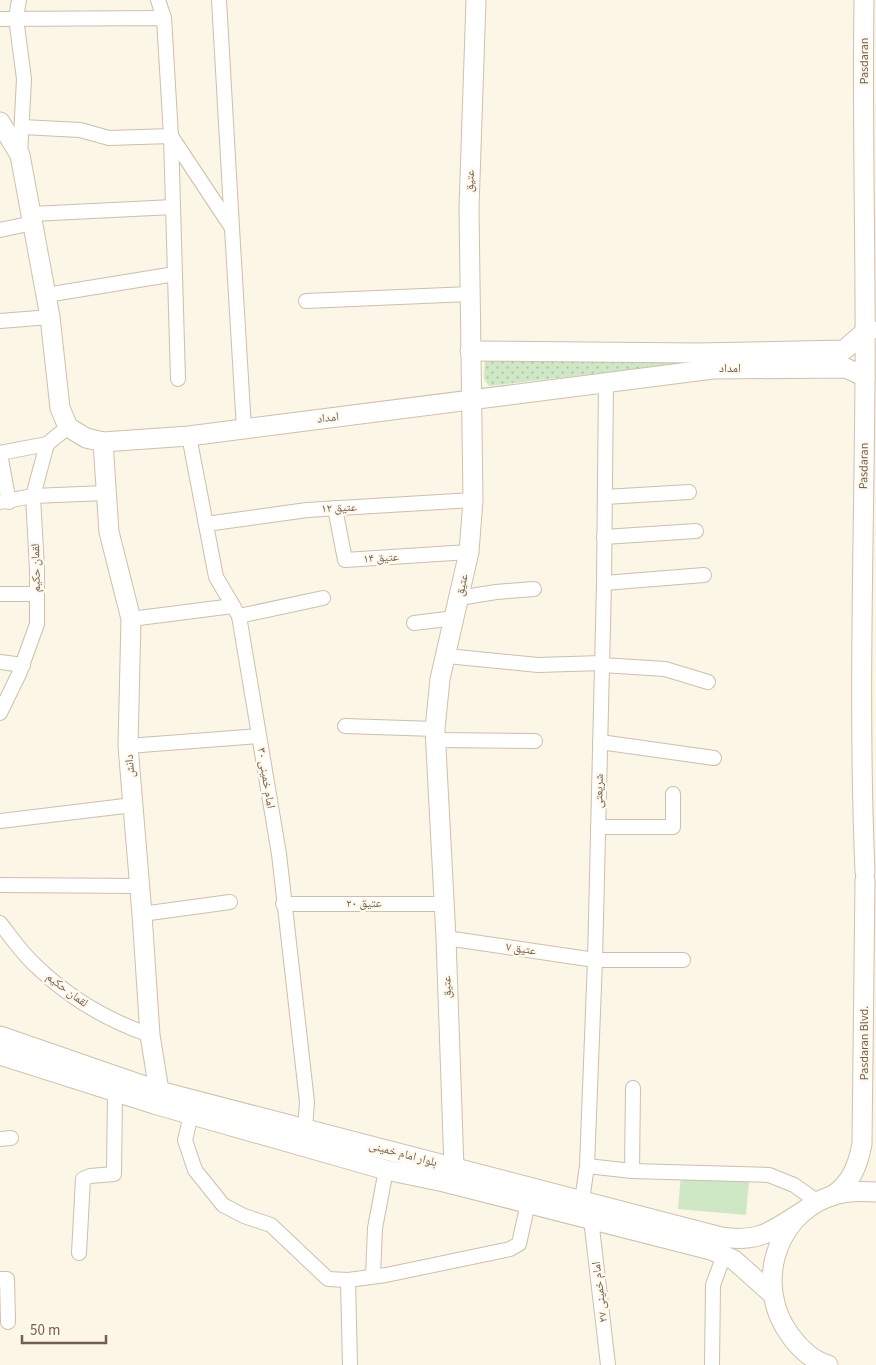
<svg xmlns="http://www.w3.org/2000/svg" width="876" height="1365" viewBox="0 0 876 1365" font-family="'Source Sans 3','Noto Naskh Arabic',sans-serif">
<defs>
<pattern id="grass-dots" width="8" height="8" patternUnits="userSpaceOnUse" patternTransform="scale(1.25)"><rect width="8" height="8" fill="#cee8c5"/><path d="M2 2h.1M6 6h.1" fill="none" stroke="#acbfa2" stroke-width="1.8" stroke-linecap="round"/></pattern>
</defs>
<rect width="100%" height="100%" fill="#fbf6e6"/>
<!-- grass -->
<path fill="url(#grass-dots)" d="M485,356L687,357L686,363L489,386L484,379Z"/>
<!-- green -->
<path fill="#cee8c5" d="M681,1175L749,1181L746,1215L678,1209Z"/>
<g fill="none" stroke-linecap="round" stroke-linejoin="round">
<defs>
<g id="street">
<path d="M19,0L16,18L24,79L20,155"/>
<path d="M158,0L164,18"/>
<path d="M219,0L232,228"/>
<path d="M0,19L164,18L171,136L178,379"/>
<path d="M22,127L80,130L109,138L171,136L232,228L244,429"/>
<path d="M32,214L173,207"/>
<path d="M0,230L33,223"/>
<path d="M46,295L175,274"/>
<path d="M306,301L470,294"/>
<path d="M0,321L50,317"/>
<path d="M189,436L216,577L239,616L279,854L307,1102L305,1129"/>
<path d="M0,453L47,444"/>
<path d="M0,454L9,502"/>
<path d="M605,497L689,492"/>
<path d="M0,502L33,496L105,493"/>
<path d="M335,508L345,560L469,552"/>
<path d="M206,524L307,510L473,500"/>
<path d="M604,537L696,531"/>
<path d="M604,583L704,575"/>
<path d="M0,594H37"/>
<path d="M459,598L496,592L534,589"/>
<path d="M239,616L323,598"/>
<path d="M131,619L233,606"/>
<path d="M414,623L455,618"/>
<path d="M447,656L538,665L602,663"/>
<path d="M0,662L23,665"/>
<path d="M602,665L665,669L708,682"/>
<path d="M0,713L19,674L37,624V569L33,496L47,444L68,427"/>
<path d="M345,726L435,729"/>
<path d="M435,740L535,741"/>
<path d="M600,742L714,758"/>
<path d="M128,746L259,736"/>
<path d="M0,821L133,805"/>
<path d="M598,827H673V794"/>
<path d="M0,885L140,886"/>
<path d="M283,904H444"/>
<path d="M142,914L230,902"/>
<path d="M0,923C11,937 22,953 35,965C68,997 106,1020 150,1035"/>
<path d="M446,938L595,960H683"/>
<path d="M191,1115L185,1140L195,1170L223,1205L244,1216L271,1225L328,1279L348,1280"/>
<path d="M0,1139L11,1138"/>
<path d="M587,1166L632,1171L769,1175L794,1185L818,1202"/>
<path d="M632,1171L633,1088"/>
<path d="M582,1200L587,1166L595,960L604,583L606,382"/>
<path d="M591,1219L608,1365"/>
<path d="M79,1253L83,1179L90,1176L114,1174L115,1091"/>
<path d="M373,1276L375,1228L386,1170"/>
<path d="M0,1279H7L8,1322"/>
<path d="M350,1365L348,1280L386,1275L510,1249L519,1244L528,1203"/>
<path d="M712,1365L713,1285L724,1255"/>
</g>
<g id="secondary">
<path d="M864,0C862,126 866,251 865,377C864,542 858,707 865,872"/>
<path d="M0,122L20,155L50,317L60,408L68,427L86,438L103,442L189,436L713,369L846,368L865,377"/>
<path d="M470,351L697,353L844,350L866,331L871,330"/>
<path d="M103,442L109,532L131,619L128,746L142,914L150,1035L159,1091"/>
<path d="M0,1036L159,1091L721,1237C761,1243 773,1230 805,1210"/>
<path d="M0,1055L154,1104L386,1170L444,1182L711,1250L734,1260L771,1293"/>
<path d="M452,1184L454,1168L446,938L435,729L440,679L469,552L473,500L469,208L476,0"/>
<path d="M832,1196C851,1184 858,1165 862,1144L865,880"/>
<path d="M828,1365C813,1361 799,1348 790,1335C755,1288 773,1216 831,1196C845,1191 861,1191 876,1192"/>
</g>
</defs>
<!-- street casing -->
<use href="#street" stroke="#ccbfad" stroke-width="16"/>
<!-- secondary casing -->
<use href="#secondary" stroke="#cfc0aa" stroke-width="21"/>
<!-- street -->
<use href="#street" stroke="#fff" stroke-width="14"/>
<!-- secondary -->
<use href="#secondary" stroke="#fff" stroke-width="19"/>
</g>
<g text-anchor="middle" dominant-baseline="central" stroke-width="4.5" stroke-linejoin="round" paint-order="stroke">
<!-- street labels -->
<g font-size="12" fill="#73604c" stroke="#fef9ec">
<text transform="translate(864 61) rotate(-90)">Pasdaran</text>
<text transform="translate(470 181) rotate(-88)">عتیق</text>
<text x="730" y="368">امداد</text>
<text transform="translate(328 418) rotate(-7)">امداد</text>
<text transform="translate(864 466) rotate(-89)">Pasdaran</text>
<text transform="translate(339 508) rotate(-3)">عتیق ۱۲</text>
<text transform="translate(381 558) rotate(-4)">عتیق ۱۴</text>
<text transform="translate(36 568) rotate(-91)">لقمان حکیم</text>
<text transform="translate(462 585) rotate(-78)">عتیق</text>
<text transform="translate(130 766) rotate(-95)">دانش</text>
<text transform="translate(266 778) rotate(81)">امام خمینی ۳۰</text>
<text transform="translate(599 791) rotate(-89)">شریعتی</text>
<text x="364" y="903">عتیق ۲۰</text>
<text transform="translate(521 949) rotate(8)">عتیق ۷</text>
<text transform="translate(447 987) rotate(-91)">عتیق</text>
<text transform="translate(67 990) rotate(37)">لقمان حکیم</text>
<text transform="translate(864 1043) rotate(-90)">Pasdaran Blvd.</text>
<text transform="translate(403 1154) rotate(15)">بلوار امام خمینی</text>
<text transform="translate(600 1292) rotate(-97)">امام خمینی ۲۷</text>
</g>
</g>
<!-- scale -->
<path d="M22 1335v8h84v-8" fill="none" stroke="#73604c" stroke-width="2.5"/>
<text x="30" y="1335" font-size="15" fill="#73604c" stroke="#fef9ec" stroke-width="4" paint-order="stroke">50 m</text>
</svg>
